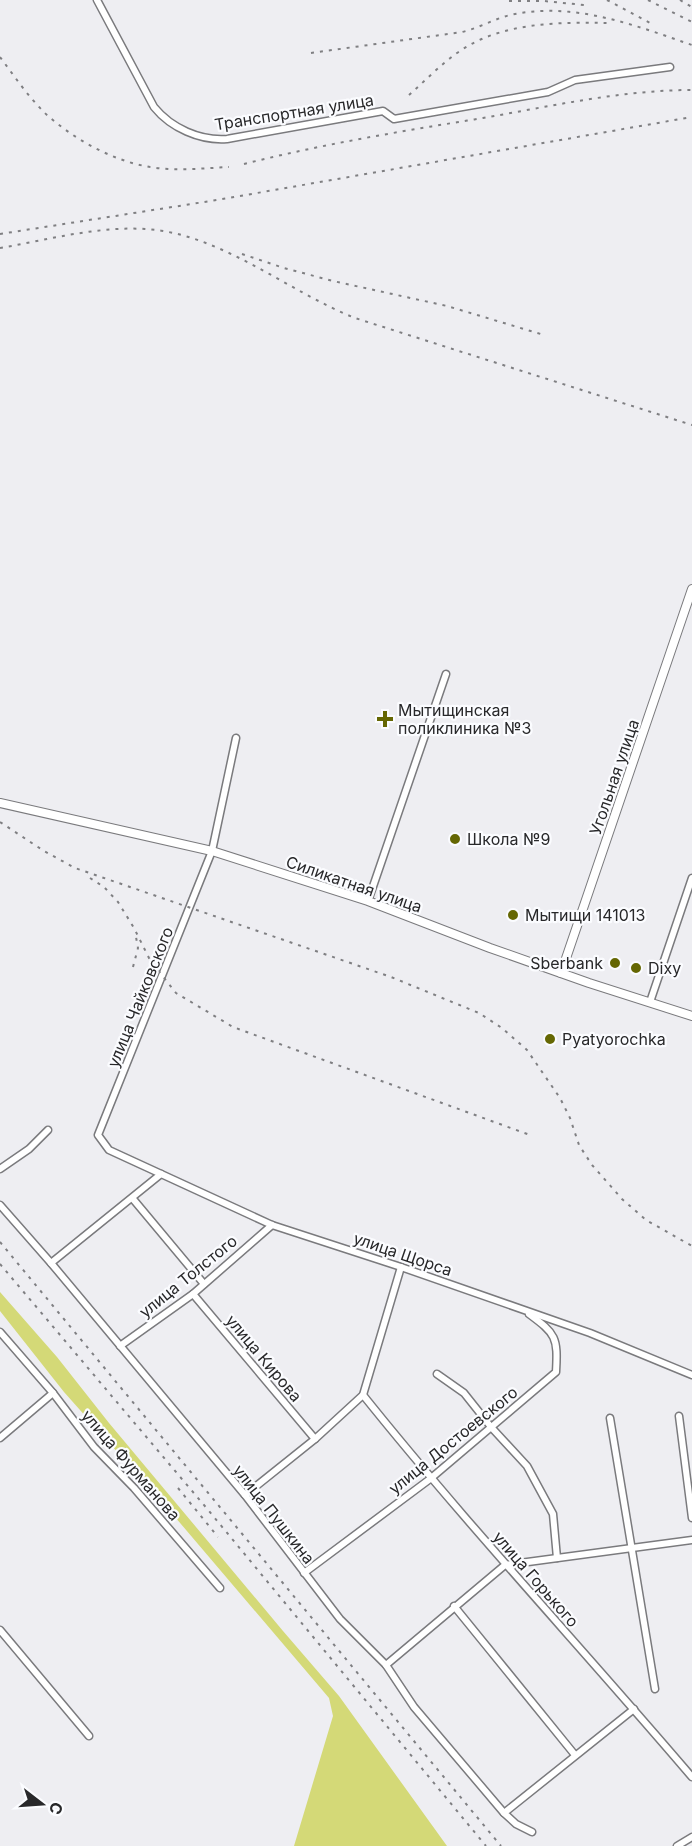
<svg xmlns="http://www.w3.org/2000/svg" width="692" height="1846" font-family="Inter,sans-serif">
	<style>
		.green { fill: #d4d977 }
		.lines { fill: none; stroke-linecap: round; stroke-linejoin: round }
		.minor-casing { stroke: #7a7a7d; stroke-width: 9 }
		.tertiary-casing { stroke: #7a7a7d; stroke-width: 10 }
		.minor { stroke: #fff; stroke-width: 6 }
		.tertiary { stroke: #fff; stroke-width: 8 }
		.rail { stroke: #7f7f82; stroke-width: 2; stroke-dasharray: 3 6; stroke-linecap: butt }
		.poi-dot { fill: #656703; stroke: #fbfcff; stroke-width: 2 }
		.labels { text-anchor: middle; stroke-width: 4.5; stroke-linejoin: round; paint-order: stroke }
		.street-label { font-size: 16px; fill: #28282a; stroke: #fbfcff }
		.poi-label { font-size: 16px; fill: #28282a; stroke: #fbfcff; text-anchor: start }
	</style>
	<rect width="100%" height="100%" fill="#eeeef2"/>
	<!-- green -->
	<path class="green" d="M0,1292L57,1357L109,1423L283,1631L339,1696L447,1846H294L333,1716L329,1698L175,1517L64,1392L0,1311Z"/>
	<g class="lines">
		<defs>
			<g id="minor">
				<path d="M97,0L154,107C171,128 200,141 227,139L383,111L394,119L548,92L575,80L670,67"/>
				<path d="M236,738L212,851L98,1135L109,1150L272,1225L401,1267L590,1333L692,1375"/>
				<path d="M368,901L446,674"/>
				<path d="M650,1002L692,878"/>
				<path d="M0,1169L29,1149L48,1130"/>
				<path d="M133,1199L204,1284"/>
				<path d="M0,1205L51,1263L245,1495L340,1619L386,1665L414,1707L504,1813L516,1824L532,1832"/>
				<path d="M51,1263L161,1174"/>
				<path d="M193,1294L315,1439"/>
				<path d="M0,1332L53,1393L94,1447L134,1488L220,1588"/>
				<path d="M120,1346L193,1294L272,1225"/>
				<path d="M437,1374L464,1393L491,1427L527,1466L553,1514L557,1558"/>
				<path d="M363,1395C468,1526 583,1649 692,1777"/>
				<path d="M679,1416L692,1518"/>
				<path d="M610,1418L655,1689"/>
				<path d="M0,1438L53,1393"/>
				<path d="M245,1495L315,1439L363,1395L401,1267"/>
				<path d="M304,1573L430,1479L556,1372C558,1337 556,1334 529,1314"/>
				<path d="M454,1606L575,1755"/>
				<path d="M0,1630L89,1736"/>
				<path d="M386,1665L505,1565L692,1540"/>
				<path d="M504,1813L634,1709"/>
				<path d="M677,1846L692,1837"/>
			</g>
			<g id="tertiary">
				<path d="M0,803L212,851L368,901L490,948L589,983L692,1016"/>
				<path d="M561,973L692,589"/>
			</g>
		</defs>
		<!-- minor casing -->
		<use href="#minor" class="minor-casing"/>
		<!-- tertiary casing -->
		<use href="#tertiary" class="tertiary-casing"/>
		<!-- minor -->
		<use href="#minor" class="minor"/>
		<!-- tertiary -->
		<use href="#tertiary" class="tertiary"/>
		<!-- rail -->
		<g class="rail">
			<path d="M607,0L654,25"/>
			<path d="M648,0L692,22"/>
			<path d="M680,0L692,7"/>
			<path d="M509,1H544L584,5"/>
			<path d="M311,53L462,32C479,28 494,19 510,15C573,1 634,25 692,45"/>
			<path d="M0,57C15,77 29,98 47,115C80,144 124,167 168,169C188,170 209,168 229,167"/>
			<path d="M409,95C425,81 440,65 457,53C500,22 558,22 608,23"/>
			<path d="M244,164C323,144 403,131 483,118C552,106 622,90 692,90"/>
			<path d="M0,234L217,200L692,117"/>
			<path d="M0,248C47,240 97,226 145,229C220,233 287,291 355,318L692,425"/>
			<path d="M242,254L284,268L333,281L447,306L544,335"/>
			<path d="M0,822L44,851L75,868L391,977L479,1013L502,1028L527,1050L560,1098L570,1118L579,1145L592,1165L622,1199L646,1220L692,1246"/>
			<path d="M90,878L104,887L118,902L134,928L150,960L176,993L233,1027L530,1135"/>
			<path d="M133,967L138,948L136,937"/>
			<path d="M0,1242L501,1846"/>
			<path d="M0,1264L209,1511L486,1846"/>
			<path d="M178,1488L218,1537"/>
		</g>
	</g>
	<!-- markers -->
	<g class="poi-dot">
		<path d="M382 710h6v6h6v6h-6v6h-6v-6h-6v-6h6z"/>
		<circle cx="455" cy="839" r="6"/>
		<circle cx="513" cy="915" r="6"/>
		<circle cx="615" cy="963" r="6"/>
		<circle cx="636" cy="968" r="6"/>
		<circle cx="550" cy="1039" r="6"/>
	</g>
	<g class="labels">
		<!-- street labels -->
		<g class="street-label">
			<text transform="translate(294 112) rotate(-9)" y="6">Транспортная улица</text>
			<text transform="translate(614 777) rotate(-71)" y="6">Угольная улица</text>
			<text transform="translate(354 884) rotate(19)" y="6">Силикатная улица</text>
			<text transform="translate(140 997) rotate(-68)" y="6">улица Чайковского</text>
			<text transform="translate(403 1254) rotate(19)" y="6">улица Щорса</text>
			<text transform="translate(188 1276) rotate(-39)" y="6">улица Толстого</text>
			<text transform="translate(264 1358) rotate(50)" y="6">улица Кирова</text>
			<text transform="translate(453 1440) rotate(-39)" y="6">улица Достоевского</text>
			<text transform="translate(131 1465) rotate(49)" y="6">улица Фурманова</text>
			<text transform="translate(274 1514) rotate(52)" y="6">улица Пушкина</text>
			<text transform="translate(536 1579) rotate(49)" y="6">улица Горького</text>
		</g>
		<!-- poi labels -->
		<g class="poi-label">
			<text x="398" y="716">Мытищинская<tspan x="398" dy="18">поликлиника №3</tspan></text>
			<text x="467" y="845">Школа №9</text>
			<text x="525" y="921">Мытищи 141013</text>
			<text x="603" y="969" text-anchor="end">Sberbank</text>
			<text x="648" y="974">Dixy</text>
			<text x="562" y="1045">Pyatyorochka</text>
		</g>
	</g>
	<!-- north arrow -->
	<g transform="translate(42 1804) rotate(107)" stroke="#fbfcff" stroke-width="4.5" paint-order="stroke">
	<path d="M0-4.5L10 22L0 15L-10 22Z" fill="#28282a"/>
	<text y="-9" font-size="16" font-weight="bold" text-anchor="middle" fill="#28282a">С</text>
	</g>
</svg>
